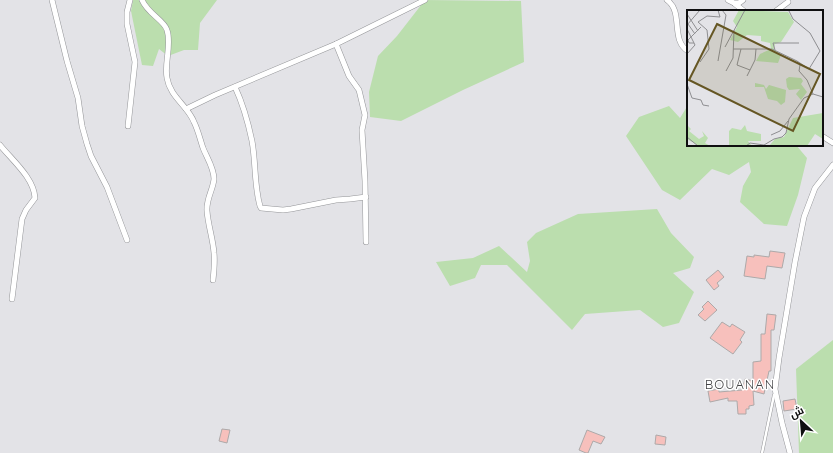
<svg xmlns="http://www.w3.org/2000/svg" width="833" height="453" font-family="Quicksand,Cairo,sans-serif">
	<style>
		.green { fill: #bbdeae }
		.building { fill: #f7c0bc; stroke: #ada9a9 }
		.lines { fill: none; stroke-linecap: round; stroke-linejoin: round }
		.lane-casing { stroke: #949598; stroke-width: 3.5 }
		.street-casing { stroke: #949598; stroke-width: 6 }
		.lane { stroke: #fff; stroke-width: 2.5 }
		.street { stroke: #fff; stroke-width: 5 }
		.labels { text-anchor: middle; stroke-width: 3; stroke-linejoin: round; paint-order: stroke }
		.neighbourhood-label { font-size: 13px; letter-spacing: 1px; fill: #444447; stroke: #fff }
		.inset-road { fill: none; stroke: #8e8e91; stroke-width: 1 }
		.view { fill: #655623; fill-opacity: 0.15; stroke: #655623; stroke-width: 2 }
		.inset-edge { fill: none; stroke: #0f0f10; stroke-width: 2 }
	</style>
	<rect width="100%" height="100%" fill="#e3e3e7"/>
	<!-- green -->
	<g class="green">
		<path d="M133,0H217L200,23L198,50H184L168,56L159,49L153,66L142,65L131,11Z"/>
		<path d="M425,0L521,1L524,62L463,90L401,121L370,117L369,92L378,56L397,36Z"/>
		<path d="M688,105V145H796L807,158L798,195L787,226L764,224L740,202L743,186L751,172L749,162L729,175L712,169L680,200L662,190L626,136L639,117L669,106L680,118Z"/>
		<path d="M657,209L671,233L694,257L690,268L673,273L694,292L679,323L663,327L640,310L585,314L572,330L507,265H481L475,278L450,286L436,262L473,258L499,246L527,272L530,261L527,242L536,233L578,214Z"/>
		<path d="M833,340V453H799L796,369Z"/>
	</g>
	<!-- building -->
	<g class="building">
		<path d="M770,251L785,253L782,268L767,266L765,279L744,276L747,256L754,257V255L769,257Z"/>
		<path d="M718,270L724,277L717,283L719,286L714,290L706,280Z"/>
		<path d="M708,301L717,310L705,321L698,315L704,309L702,307Z"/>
		<path d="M767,314L776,315L774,330H771V371H769L764,394L753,391L754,405L749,406V409H746V414H738L737,401H728V398L710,402L708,391L719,389V392L742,390L745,379L753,381V362L761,361V334H765Z"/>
		<path d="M722,322L730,327L732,324L745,332L740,340L742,342L733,354L710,338Z"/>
		<path d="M795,399L797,409L784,411L783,401Z"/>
		<path d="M222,429L230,430L227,443L219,441Z"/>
		<path d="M587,430L605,437L601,444L593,441L588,453H586L579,450Z"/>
		<path d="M656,435L666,437L665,445L655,444Z"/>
	</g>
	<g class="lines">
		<defs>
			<path id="lane" d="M762,453L774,395"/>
			<g id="street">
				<path d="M52,0L67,61L78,98L82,126L87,144L91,156L107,187L127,240"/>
				<path d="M142,0C148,14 164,20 167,30C172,45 164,63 167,78C170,97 188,106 194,122C198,130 200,139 203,148C207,158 214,168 214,179C213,190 206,199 207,211C208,225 213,239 214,253C215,262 214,271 213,280"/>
				<path d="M667,0C684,12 670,40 688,51"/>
				<path d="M728,0L734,3H739L743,0"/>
				<path d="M735,4L744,11"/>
				<path d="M776,11L788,2"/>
				<path d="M336,44L349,76L359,90L365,115L362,130L365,181L366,242"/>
				<path d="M235,87C243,104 248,122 252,141C256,163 254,185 260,206L261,208L283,210L291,209L336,200L350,199L366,197"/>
				<path d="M186,109L215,95L336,44L425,0"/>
				<path d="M128,126L135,62L127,24V12L130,0"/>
				<path d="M822,136L833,143"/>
				<path d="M0,145C12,160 34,178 35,198L26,210L22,219L12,299"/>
				<path d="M790,453L782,423L775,389L779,358L795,262L804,217L815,188L833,165"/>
			</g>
		</defs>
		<!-- lane casing -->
		<use href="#lane" class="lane-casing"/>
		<!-- street casing -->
		<use href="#street" class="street-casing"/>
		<!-- lane -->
		<use href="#lane" class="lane"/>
		<!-- street -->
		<use href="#street" class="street"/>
	</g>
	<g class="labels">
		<!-- neighbourhood labels -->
		<g class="neighbourhood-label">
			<text x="740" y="389">BOUANAN</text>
		</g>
	</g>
	<!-- overview -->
	<g transform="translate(687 10)">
		<rect width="136" height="136" fill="#e3e3e7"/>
		<path d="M52,0L101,2L107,12L94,32L88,34L87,39L94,45L91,53L69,51L73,44L84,39L83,33L74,31V26L60,25L51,32L43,30L50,17L46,11ZM102,67L114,68L116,71L114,74L120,82L114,90L109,84L113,79L102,80L100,77L99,69ZM68,73L77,75L79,79L82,75L99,80L98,92L94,95L90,91L81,89L77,77H68ZM136,103V129L128,124L120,136H82L88,129L97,127L106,108ZM0,115L4,119L2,121L12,129L17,126L15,121L21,128L18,133L23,136H12L0,129ZM58,115L60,121L74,124V131H61L64,135L70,136H42V121L45,118L54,120Z" fill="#bbdeae"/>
		<path class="inset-road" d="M85,0H103M102,1L106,9L123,23L133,41L122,59L110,51L113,55L112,61L120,70L126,84M0,4L11,21M1,14L8,24M0,15L13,0M0,19L8,35L0,44M7,33H2L1,30L14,17M38,37L58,0M46,39H85L110,51M54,39L50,55L63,60M88,40L86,33H112M31,51L39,5L35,0M13,52L22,39L20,20L11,12L20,6L33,7L31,0M39,61L46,48L47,20M60,66L68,50L69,39M0,74L5,88L14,90L16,95L22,96M84,125L93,121L101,111M0,127L11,136M59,136L63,133L77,135L87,129L95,127L99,123L102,109L117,88L126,84L136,87"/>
		<path class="view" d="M30,14L133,64L106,121L2,70Z"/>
		<rect width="136" height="136" class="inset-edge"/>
	</g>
	<!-- north arrow -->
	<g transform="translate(801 421) rotate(334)" stroke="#ffffff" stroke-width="3" paint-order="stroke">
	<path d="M0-3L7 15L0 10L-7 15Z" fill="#0f0f10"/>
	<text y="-6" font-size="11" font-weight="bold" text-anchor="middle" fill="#0f0f10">ش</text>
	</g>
</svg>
